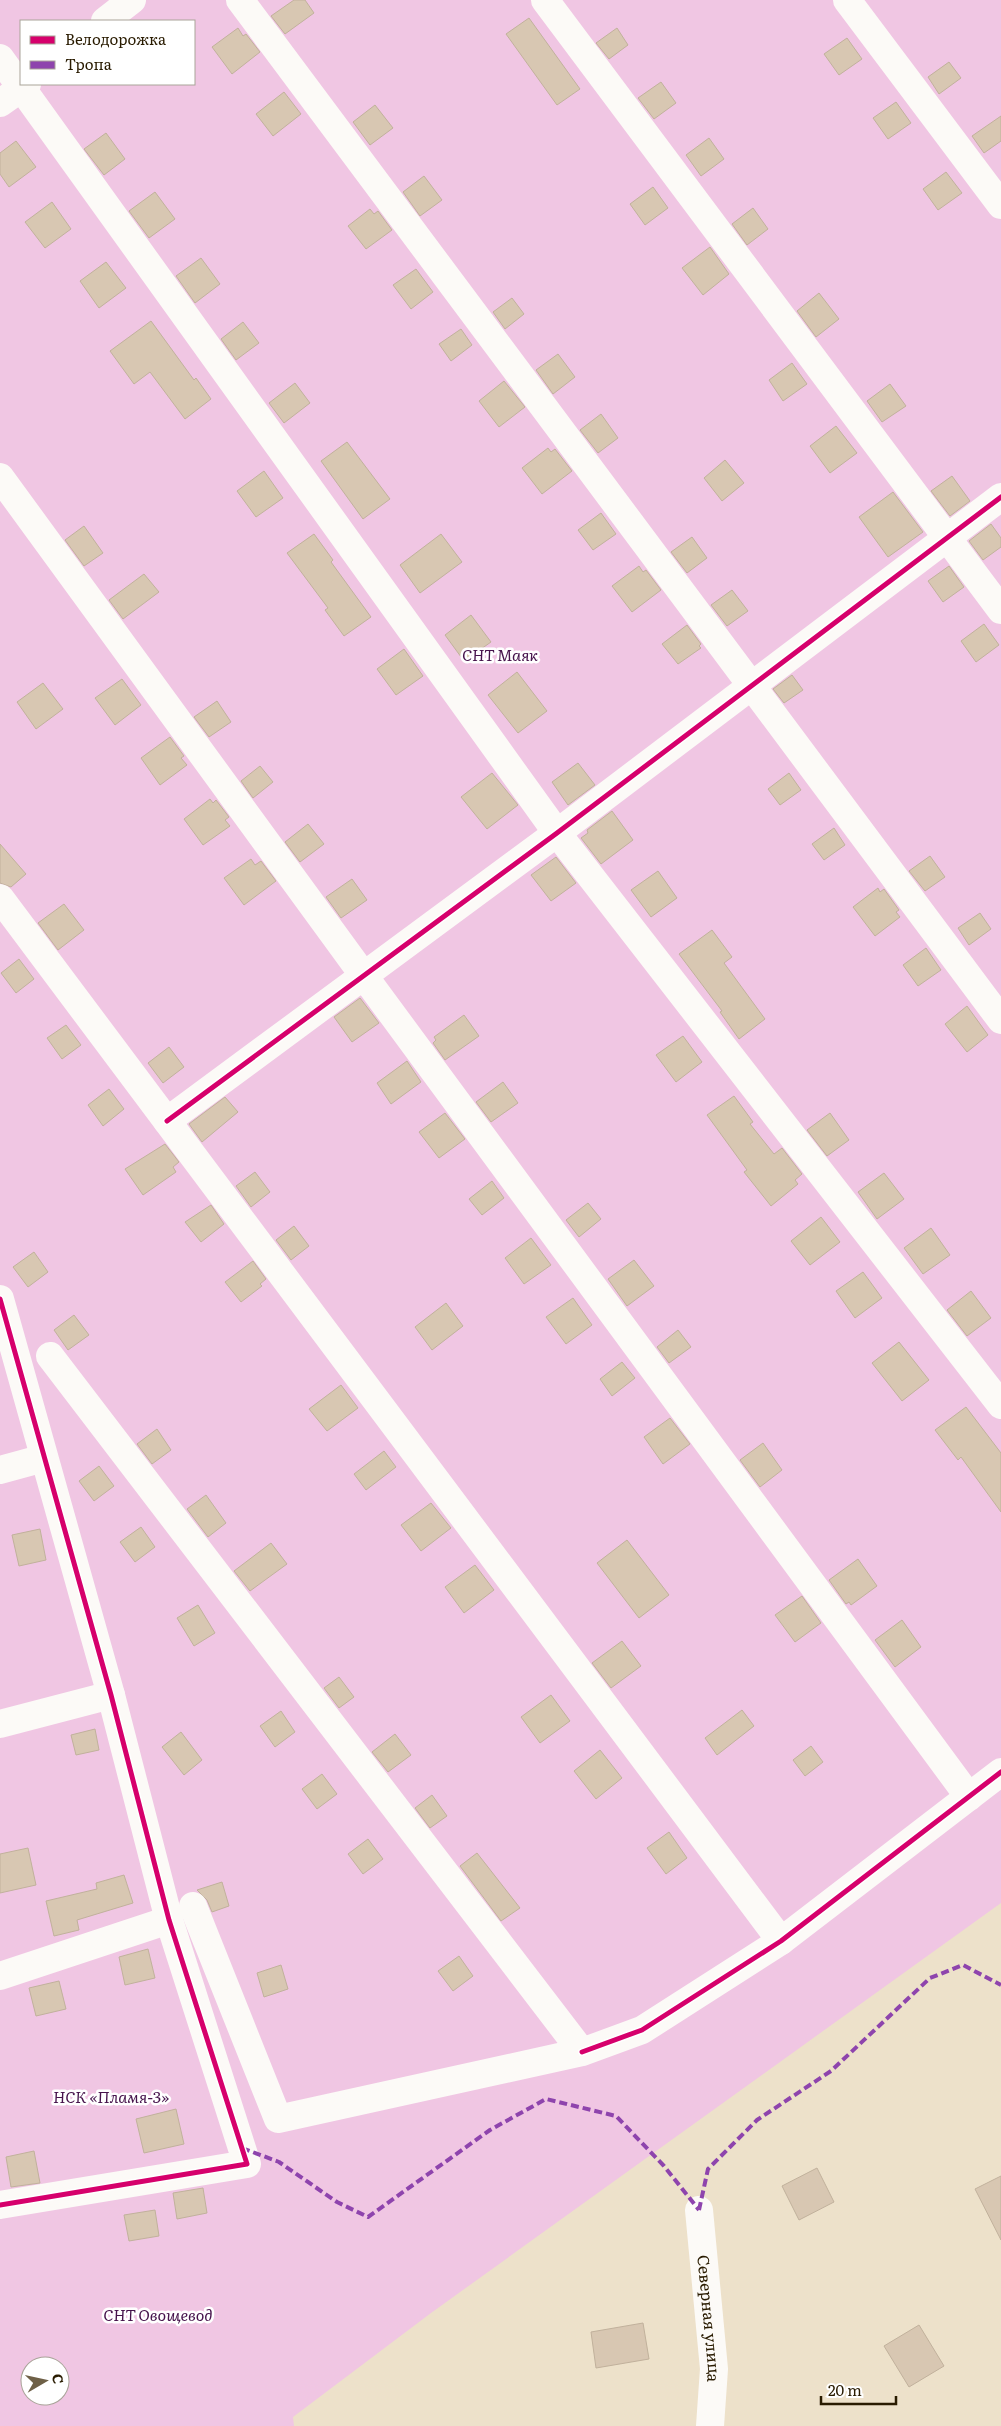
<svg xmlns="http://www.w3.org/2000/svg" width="1001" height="2426" font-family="Literata,serif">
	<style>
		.green { fill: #f0c6e3; fill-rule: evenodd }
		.building { fill: #d8c7b2; stroke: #c1b19c }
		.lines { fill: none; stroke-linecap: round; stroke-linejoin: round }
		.minor { stroke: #fcfaf7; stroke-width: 28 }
		.quiet { stroke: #8e44ad; stroke-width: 4; stroke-dasharray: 8 4; stroke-linecap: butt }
		.cycleway-casing { stroke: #fff; stroke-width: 8 }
		.cycleway { stroke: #d6006c; stroke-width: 5 }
		.labels { text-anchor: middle; stroke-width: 5; stroke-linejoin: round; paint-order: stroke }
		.park-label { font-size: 16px; font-style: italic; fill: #46134c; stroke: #fff }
		.street-label { font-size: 16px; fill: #291b00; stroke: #fff }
	</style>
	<rect width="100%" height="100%" fill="#ede1ca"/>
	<!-- green -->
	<path class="green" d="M0,0H1001V1903L431,2313L293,2417L294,2426H0ZM21,21H194V84H21ZM30,2366H60V2396H30Z"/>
	<!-- building -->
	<g class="building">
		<path d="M294,0H305L314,13L285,34L271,16Z"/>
		<path d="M529,18L580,89L557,105L506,34Z"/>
		<path d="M238,28L243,36L246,34L260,52L232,74L212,47Z"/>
		<path d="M617,28L628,45L609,59L596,43Z"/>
		<path d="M847,38L862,59L839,75L824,54Z"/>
		<path d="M949,62L961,78L939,94L928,77Z"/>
		<path d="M661,82L676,103L654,119L638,98Z"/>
		<path d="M284,92L301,114L273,136L256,114Z"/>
		<path d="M896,102L911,123L888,139L873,118Z"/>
		<path d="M375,105L393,128L370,145L353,122Z"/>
		<path d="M1001,116V141L984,153L972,136Z"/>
		<path d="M106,133L125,159L104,175L84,149Z"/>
		<path d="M709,138L724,159L701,176L686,155Z"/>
		<path d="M16,141L36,167L9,187L0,174V153Z"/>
		<path d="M946,172L962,193L938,210L923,189Z"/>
		<path d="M424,176L442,200L420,216L403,192Z"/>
		<path d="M653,187L668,208L645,225L630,204Z"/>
		<path d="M155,192L175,219L149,238L129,211Z"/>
		<path d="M52,202L71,229L45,248L25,222Z"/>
		<path d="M753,208L768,229L747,245L732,224Z"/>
		<path d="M370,209L374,214L378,211L392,230L366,249L348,226Z"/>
		<path d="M710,247L729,274L703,295L682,268Z"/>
		<path d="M201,258L220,284L195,303L176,276Z"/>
		<path d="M106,262L126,288L99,308L80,281Z"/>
		<path d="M416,269L433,292L411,309L393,285Z"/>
		<path d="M819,293L839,319L816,337L797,311Z"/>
		<path d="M512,298L524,314L505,329L493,312Z"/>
		<path d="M151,321L194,380L196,378L211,399L185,419L150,372L134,384L110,351Z"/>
		<path d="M243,322L259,343L236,360L221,339Z"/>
		<path d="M461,329L472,345L451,361L439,344Z"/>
		<path d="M558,354L575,377L553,394L536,370Z"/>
		<path d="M792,363L807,384L783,401L769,380Z"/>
		<path d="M504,381L525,407L499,427L479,401Z"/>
		<path d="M295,383L310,403L284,423L269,403Z"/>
		<path d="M890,384L906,406L882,422L867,401Z"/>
		<path d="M601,414L618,438L598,453L580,430Z"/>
		<path d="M836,426L857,453L830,473L810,446Z"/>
		<path d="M347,442L390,499L363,519L321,461Z"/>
		<path d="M548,448L551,452L555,449L572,471L542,494L522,468Z"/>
		<path d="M725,460L744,483L722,501L704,478Z"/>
		<path d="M264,471L283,498L256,517L237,491Z"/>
		<path d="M952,476L970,501L950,516L931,491Z"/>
		<path d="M893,492L923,532L888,557L859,517Z"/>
		<path d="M601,513L616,534L593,550L578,530Z"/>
		<path d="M991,524L1001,538V547L983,560L969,541Z"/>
		<path d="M84,526L103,553L84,566L65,540Z"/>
		<path d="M314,534L333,560L331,562L371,617L344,636L325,610L328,608L287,553Z"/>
		<path d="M441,534L462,562L420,593L400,565Z"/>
		<path d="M692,537L707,558L687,573L671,552Z"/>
		<path d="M639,566L643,572L646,570L661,590L632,612L612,586Z"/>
		<path d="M949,566L964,587L943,602L928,581Z"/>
		<path d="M144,574L159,592L123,619L109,600Z"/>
		<path d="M732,590L748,611L727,626L711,605Z"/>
		<path d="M471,615L491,642L464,661L445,635Z"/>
		<path d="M984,624L999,645L976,662L961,641Z"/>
		<path d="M687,625L701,644L699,646L701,648L678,664L662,644Z"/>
		<path d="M404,649L423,676L396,695L377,669Z"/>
		<path d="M517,672L547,711L518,733L488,695Z"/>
		<path d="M792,675L803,690L784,703L773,689Z"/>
		<path d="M122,679L141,705L115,725L95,698Z"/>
		<path d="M43,683L63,709L36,729L17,702Z"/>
		<path d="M217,701L231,722L209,737L194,717Z"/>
		<path d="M170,737L184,756L181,758L187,765L160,785L141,758Z"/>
		<path d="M578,763L595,785L568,805L552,782Z"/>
		<path d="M260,766L273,782L253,798L241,781Z"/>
		<path d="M492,773L518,805L487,829L461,797Z"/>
		<path d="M789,773L801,790L780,805L768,789Z"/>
		<path d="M210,799L213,803L216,800L229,817L225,820L230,826L203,845L184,819Z"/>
		<path d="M612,811L633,840L601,864L581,838L588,833L587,830Z"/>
		<path d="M308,824L324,844L300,862L285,842Z"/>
		<path d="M834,828L845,845L824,860L812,844Z"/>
		<path d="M0,844L26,874L11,887L0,883Z"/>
		<path d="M930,856L945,877L925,891L909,871Z"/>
		<path d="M556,857L576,883L551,901L531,875Z"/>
		<path d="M251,859L255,865L261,861L276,881L244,905L224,878Z"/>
		<path d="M658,871L677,898L651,917L631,890Z"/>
		<path d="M352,879L367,900L341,918L326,897Z"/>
		<path d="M878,888L880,892L884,889L899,910L896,912L900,917L875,936L853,907Z"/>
		<path d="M64,904L84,930L58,950L38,923Z"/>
		<path d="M980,913L991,929L969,945L958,928Z"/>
		<path d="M712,930L732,957L724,963L765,1019L739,1039L720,1012L722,1011L679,954Z"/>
		<path d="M926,948L941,970L918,986L903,965Z"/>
		<path d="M19,959L34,979L16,993L1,973Z"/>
		<path d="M360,998L379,1023L352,1042L334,1017Z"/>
		<path d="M967,1006L988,1035L967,1052L945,1024Z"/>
		<path d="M464,1015L479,1036L445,1060L433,1043L436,1040L434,1037Z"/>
		<path d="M66,1025L81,1045L62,1059L47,1038Z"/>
		<path d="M683,1036L702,1062L676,1082L656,1055Z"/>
		<path d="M169,1047L184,1067L163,1083L148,1063Z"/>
		<path d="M407,1061L421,1082L391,1104L377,1083Z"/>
		<path d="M503,1082L518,1103L491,1122L476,1102Z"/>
		<path d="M109,1089L124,1109L103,1126L88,1105Z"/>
		<path d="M734,1096L753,1122L750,1124L774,1154L782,1148L802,1174L795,1180L798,1184L771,1206L744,1172L747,1170L707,1115Z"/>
		<path d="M225,1097L238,1112L202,1142L189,1124Z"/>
		<path d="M445,1113L465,1139L439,1158L419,1132Z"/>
		<path d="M830,1113L849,1140L827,1156L807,1130Z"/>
		<path d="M165,1144L179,1162L173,1167L176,1172L143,1195L125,1169Z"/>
		<path d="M255,1172L270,1192L251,1207L236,1186Z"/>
		<path d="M884,1173L904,1199L877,1219L858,1192Z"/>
		<path d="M492,1181L504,1198L482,1215L469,1199Z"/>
		<path d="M588,1203L601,1219L579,1237L566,1220Z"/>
		<path d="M211,1205L224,1224L201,1242L185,1222Z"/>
		<path d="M821,1217L840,1242L810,1265L791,1241Z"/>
		<path d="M294,1226L309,1246L291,1260L276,1240Z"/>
		<path d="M931,1228L950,1255L923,1274L904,1248Z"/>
		<path d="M531,1238L551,1265L524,1284L505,1258Z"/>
		<path d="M34,1252L48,1272L28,1287L13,1267Z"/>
		<path d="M634,1260L654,1286L627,1306L608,1279Z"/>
		<path d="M253,1261L266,1279L260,1284L262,1286L241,1302L225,1282Z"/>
		<path d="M863,1272L882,1298L855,1318L836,1291Z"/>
		<path d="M971,1291L991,1318L967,1336L947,1310Z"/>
		<path d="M573,1298L592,1325L566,1344L546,1317Z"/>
		<path d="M446,1303L463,1326L432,1350L415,1327Z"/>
		<path d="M74,1315L89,1335L68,1350L54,1330Z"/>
		<path d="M678,1330L691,1347L669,1363L657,1347Z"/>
		<path d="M899,1342L929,1380L902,1401L872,1363Z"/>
		<path d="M622,1362L635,1378L612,1396L600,1379Z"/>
		<path d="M341,1385L358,1408L327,1431L309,1409Z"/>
		<path d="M966,1407L1001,1453V1512L961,1457L958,1460L935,1430Z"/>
		<path d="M670,1418L690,1444L663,1464L644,1437Z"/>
		<path d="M157,1429L171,1450L152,1464L137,1444Z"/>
		<path d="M763,1443L782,1470L760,1487L740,1460Z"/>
		<path d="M384,1451L396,1467L366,1490L354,1474Z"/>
		<path d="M99,1466L114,1486L94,1501L79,1481Z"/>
		<path d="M206,1495L226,1523L208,1537L187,1509Z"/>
		<path d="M431,1503L451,1528L421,1551L401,1525Z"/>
		<path d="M141,1527L155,1547L135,1562L120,1542Z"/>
		<path d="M40,1529L46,1560L19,1566L12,1535Z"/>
		<path d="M627,1540L669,1595L639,1618L597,1563Z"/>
		<path d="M271,1543L287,1564L250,1591L234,1571Z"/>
		<path d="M858,1559L877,1586L851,1605L849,1602L846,1604L829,1580Z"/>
		<path d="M475,1565L494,1590L464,1613L445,1587Z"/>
		<path d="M802,1596L821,1623L795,1642L775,1615Z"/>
		<path d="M198,1605L215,1633L194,1646L177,1618Z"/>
		<path d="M902,1620L921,1647L895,1667L875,1640Z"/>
		<path d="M622,1641L641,1666L611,1688L592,1663Z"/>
		<path d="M339,1677L354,1697L339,1708L324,1688Z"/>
		<path d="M551,1695L570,1721L540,1743L521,1717Z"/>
		<path d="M742,1710L754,1726L717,1755L705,1738Z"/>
		<path d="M281,1711L295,1732L275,1747L260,1726Z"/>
		<path d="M95,1729L99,1750L76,1755L71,1735Z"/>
		<path d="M181,1732L202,1760L184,1775L162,1747Z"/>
		<path d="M395,1734L411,1755L388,1772L372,1752Z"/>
		<path d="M811,1746L823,1762L805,1776L793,1760Z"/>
		<path d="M600,1750L622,1778L596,1799L574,1771Z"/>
		<path d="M322,1774L337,1794L317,1809L302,1789Z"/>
		<path d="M432,1795L447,1816L430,1828L415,1808Z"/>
		<path d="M669,1832L687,1858L666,1874L647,1848Z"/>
		<path d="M368,1839L383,1859L363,1874L348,1854Z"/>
		<path d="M28,1848L36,1885L0,1893V1854Z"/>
		<path d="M477,1853L520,1908L501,1921L460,1866Z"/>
		<path d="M124,1875L133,1903L77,1920L79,1930L54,1936L46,1901L97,1889L96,1883Z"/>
		<path d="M222,1882L229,1906L212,1912L207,1900L197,1890Z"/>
		<path d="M148,1949L155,1978L125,1985L119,1957Z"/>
		<path d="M459,1956L473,1976L453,1991L438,1971Z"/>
		<path d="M281,1965L288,1989L264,1997L257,1973Z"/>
		<path d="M59,1981L66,2009L36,2016L29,1988Z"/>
		<path d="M176,2109L184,2144L144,2153L136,2119Z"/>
		<path d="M34,2151L40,2183L11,2187L6,2157Z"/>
		<path d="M817,2168L834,2202L799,2220L782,2186Z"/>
		<path d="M1001,2176V2240L975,2189Z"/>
		<path d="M203,2188L207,2213L177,2219L173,2193Z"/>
		<path d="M155,2210L159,2236L129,2241L124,2215Z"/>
		<path d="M643,2323L649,2359L596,2368L591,2332Z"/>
		<path d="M919,2325L944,2366L909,2387L884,2346Z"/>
	</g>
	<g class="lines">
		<!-- minor -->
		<g class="minor">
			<path d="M240,0L1001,1020"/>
			<path d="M545,0L1001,610"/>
			<path d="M847,0L1001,205"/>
			<path d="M105,21L132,0"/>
			<path d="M0,58L557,833L1001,1405"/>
			<path d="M0,103L27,84"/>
			<path d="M0,477L364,976L969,1797"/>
			<path d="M0,898L781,1941"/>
			<path d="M167,1121L557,833L1001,497"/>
			<path d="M0,1299L111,1695L169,1920L247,2164L0,2205"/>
			<path d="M50,1356L582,2052"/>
			<path d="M0,1470L44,1458"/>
			<path d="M0,1724L111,1695"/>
			<path d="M193,1906L278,2119L582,2052L642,2030L781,1941L1001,1772"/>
			<path d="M0,1976L169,1920"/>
			<path id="s1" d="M699,2210L714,2369L710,2426"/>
		</g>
		<!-- quiet -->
		<g class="quiet">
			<path d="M242,2148L279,2162L337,2202L368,2217L490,2130L546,2099L616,2116L664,2166L699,2210"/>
			<path d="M699,2210L708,2169L757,2120L831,2071L930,1978L963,1965L1001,1985"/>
		</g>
		<defs>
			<g id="cycleway">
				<path d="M167,1121L557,833L1001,497"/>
				<path d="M0,1299L111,1695L169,1920L247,2164L0,2205"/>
				<path d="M582,2052L642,2030L781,1941L1001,1772"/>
			</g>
		</defs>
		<!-- cycleway casing -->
		<use href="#cycleway" class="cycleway-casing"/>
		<!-- cycleway -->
		<use href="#cycleway" class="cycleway"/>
	</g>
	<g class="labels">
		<!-- park labels -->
		<g class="park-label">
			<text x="500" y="661">СНТ Маяк</text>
			<text x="111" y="2103">НСК «Пламя-3»</text>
			<text x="158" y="2321">СНТ Овощевод</text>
		</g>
		<!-- street labels -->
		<g class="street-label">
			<text dy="6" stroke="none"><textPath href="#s1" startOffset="109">Северная улица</textPath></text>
		</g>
	</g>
	<!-- legend -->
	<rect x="20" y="20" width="175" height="65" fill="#ffffff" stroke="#a9a499"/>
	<rect x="30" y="36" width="25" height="8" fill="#d6006c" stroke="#a9a499"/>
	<text x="65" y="45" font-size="15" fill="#291b00">Велодорожка</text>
	<rect x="30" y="61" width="25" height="8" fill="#8e44ad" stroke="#a9a499"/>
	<text x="65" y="70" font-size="15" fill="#291b00">Тропа</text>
	<!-- north arrow -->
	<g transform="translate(45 2381) rotate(81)"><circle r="24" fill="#ffffff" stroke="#a9a499"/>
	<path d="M0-4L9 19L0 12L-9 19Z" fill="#6e6047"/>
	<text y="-8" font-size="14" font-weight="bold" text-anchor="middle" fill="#291b00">С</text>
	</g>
	<!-- scale -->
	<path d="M821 2396v8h75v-8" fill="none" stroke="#291b00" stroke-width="2.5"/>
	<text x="828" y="2396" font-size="15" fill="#291b00" stroke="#ffffff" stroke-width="4" paint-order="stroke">20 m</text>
</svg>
